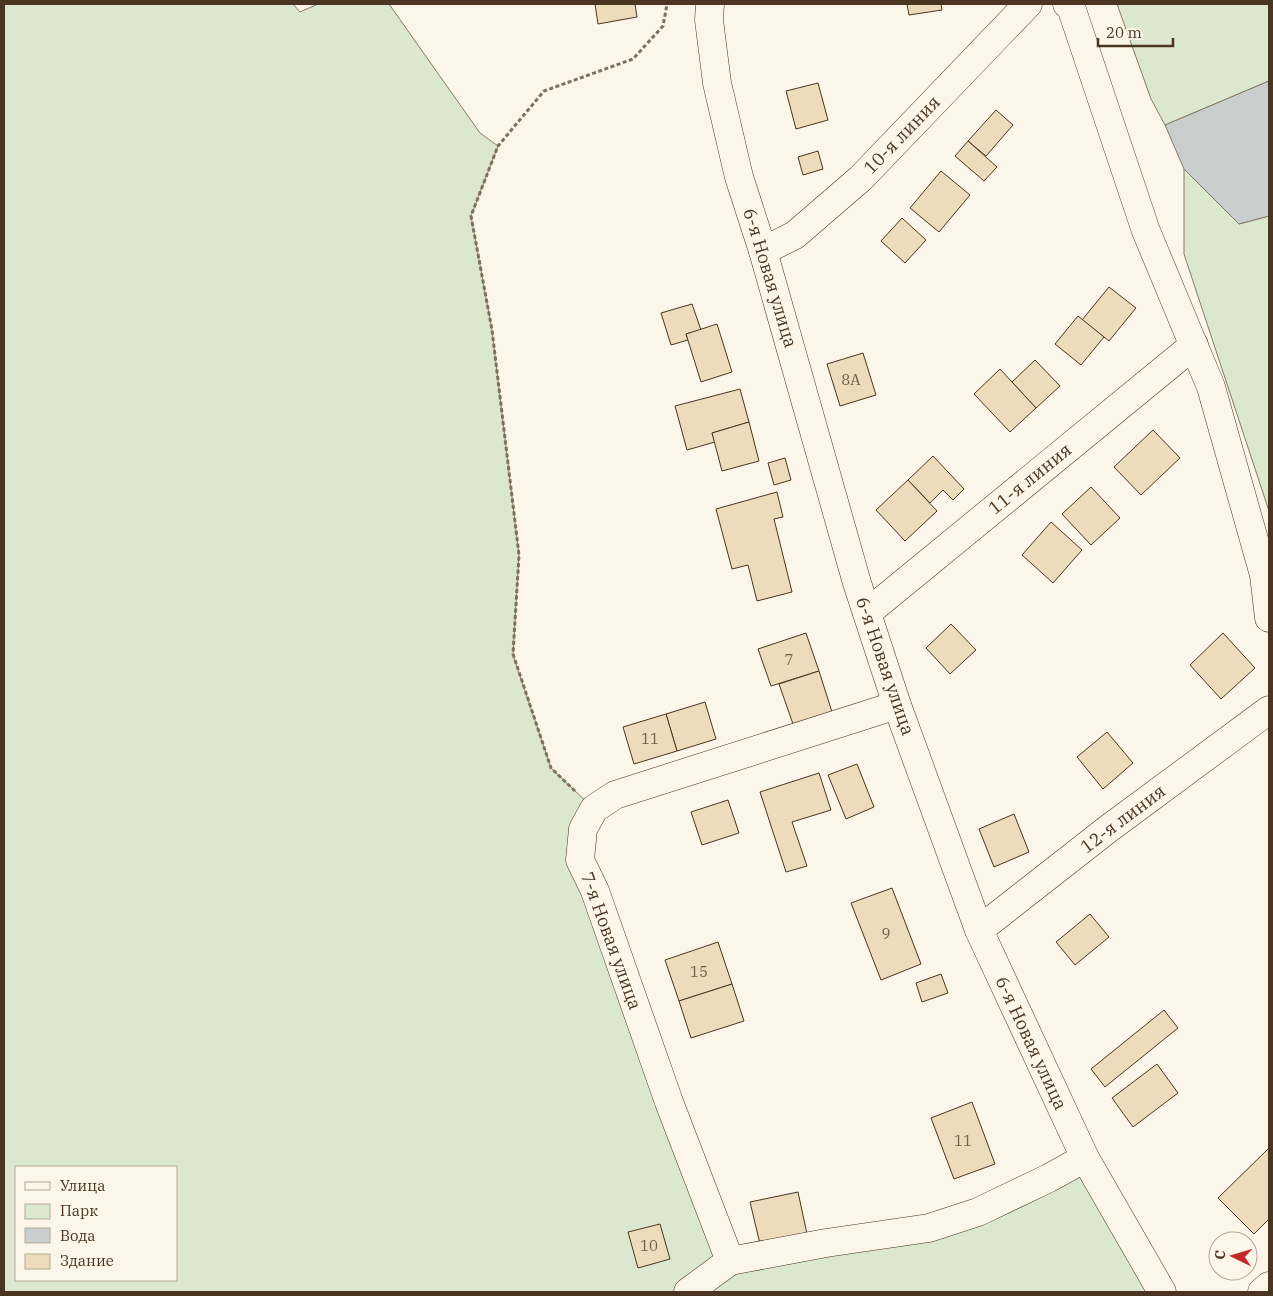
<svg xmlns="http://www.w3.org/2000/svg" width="1273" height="1296" font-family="'IBM Plex Serif',serif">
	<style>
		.green { fill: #dce7d0; stroke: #887966; fill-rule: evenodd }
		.water { fill: #c9cecd; stroke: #887966 }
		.building { fill: #ecdcbc; stroke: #4a3520 }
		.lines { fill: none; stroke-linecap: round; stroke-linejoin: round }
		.minor-casing { stroke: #4a3520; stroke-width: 29 }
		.path { stroke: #7f6f5c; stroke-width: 3; stroke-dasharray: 4 2.5; stroke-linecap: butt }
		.minor { stroke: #fbf6e9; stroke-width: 28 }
		.labels { text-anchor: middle; stroke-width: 4; stroke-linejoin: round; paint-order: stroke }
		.number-label { font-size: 15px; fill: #725f47 }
		.street-label { font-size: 18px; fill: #4a3520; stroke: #fbf6e9 }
	</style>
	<rect width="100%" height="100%" fill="#fbf6e9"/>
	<!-- green -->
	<g class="green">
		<path d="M4,4H293L300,12L318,4H389L480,133L498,146L471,216L492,330L519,555L513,655L551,768L594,809L583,829L730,1261L929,1228L1085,1158L1162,1292H4ZM16,1167H176V1280H16Z"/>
		<path d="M1117,4H1269V81L1165,125L1151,99Z"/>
		<path d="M1184,169L1239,224L1269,216V511L1184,254Z"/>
	</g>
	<!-- water -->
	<path class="water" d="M1269,81V216L1239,224L1184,169L1165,125Z"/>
	<!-- building -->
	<g class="building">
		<path d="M595,4H635L637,17L598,24Z"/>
		<path d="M907,4H941L942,10L909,15Z"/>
		<path d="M818,83L828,120L796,129L786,91Z"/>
		<path d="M996,110L1013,125L986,156L968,141Z"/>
		<path d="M968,141L997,167L984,181L955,156Z"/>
		<path d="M818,151L823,169L803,175L798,157Z"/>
		<path d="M941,171L970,195L939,232L910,208Z"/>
		<path d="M902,218L926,240L905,263L881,241Z"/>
		<path d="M1109,287L1136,308L1109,341L1082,320Z"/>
		<path d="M692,304L701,330L686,334L688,340L671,345L661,313Z"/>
		<path d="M1078,316L1104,337L1081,365L1055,344Z"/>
		<path d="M717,324L732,372L701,382L686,334Z"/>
		<path d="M863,353L876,395L840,406L827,364Z"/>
		<path d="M1035,360L1060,386L1036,408L1012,382Z"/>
		<path d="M1000,369L1036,408L1010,432L974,394Z"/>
		<path d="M740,389L749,422L712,433L715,442L687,450L675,406Z"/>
		<path d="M749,422L759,461L722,471L712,433Z"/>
		<path d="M1153,430L1180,458L1141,495L1114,467Z"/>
		<path d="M933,456L964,489L953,500L943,490L930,503L908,480Z"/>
		<path d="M785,458L791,480L774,485L768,463Z"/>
		<path d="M908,480L937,511L905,541L876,510Z"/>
		<path d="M1091,487L1120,518L1091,545L1062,514Z"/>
		<path d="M777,492L783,517L774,519L792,592L757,601L748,565L732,569L716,509Z"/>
		<path d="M1051,522L1082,550L1053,583L1022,555Z"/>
		<path d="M951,624L976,650L950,674L926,648Z"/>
		<path d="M806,633L819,671L771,686L758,649Z"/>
		<path d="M1223,633L1255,668L1221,699L1190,665Z"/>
		<path d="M819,671L832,712L793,724L779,684Z"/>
		<path d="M705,702L716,739L677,751L666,714Z"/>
		<path d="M666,714L677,751L634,764L623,727Z"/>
		<path d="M1107,732L1133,763L1103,789L1077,757Z"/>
		<path d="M857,764L874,807L846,819L828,775Z"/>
		<path d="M819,773L831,810L792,822L807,866L786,872L760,792Z"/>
		<path d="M728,800L739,833L702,845L691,812Z"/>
		<path d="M1014,814L1029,852L994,867L979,829Z"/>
		<path d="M892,888L921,964L881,980L851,903Z"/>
		<path d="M1090,914L1109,937L1075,965L1056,942Z"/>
		<path d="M718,942L732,984L679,1001L665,960Z"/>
		<path d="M941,974L948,993L922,1002L916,983Z"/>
		<path d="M732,984L744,1021L691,1038L679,1001Z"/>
		<path d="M1164,1010L1178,1028L1105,1087L1091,1069Z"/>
		<path d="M1157,1064L1178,1093L1133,1127L1112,1098Z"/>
		<path d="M972,1102L995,1164L954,1179L931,1118Z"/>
		<path d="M1269,1148V1219L1254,1234L1218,1198Z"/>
		<path d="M798,1192L807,1234L760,1244L750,1202Z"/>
		<path d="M660,1224L670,1259L638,1268L628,1232Z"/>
	</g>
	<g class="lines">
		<defs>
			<g id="minor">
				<path d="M710,4L709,20L717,83L739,177L763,251L857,583L897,705L979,930L1085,1158L1162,1292"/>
				<path d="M1067,4L1071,7L1146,231L1211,387L1264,575L1269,618"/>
				<path d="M763,251L795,235L861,178L1028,4"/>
				<path d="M867,613L1194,345"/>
				<path d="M979,930L1108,829L1269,710"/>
				<path d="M730,1261L669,1102L595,891L580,860L583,829L594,809L615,795L897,705"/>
				<path d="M688,1292L730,1261L826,1243L929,1228L978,1212L1049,1178L1085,1158"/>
				<path d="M1262,1292L1269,1286"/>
			</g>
		</defs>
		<!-- minor casing -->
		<use href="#minor" class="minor-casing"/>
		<!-- path -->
		<path class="path" d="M575,791L551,768L513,654L519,555L492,330L471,216L498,146L544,91L633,59L663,26L667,4"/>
		<!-- minor -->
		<use href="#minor" class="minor"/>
	</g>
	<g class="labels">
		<!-- number labels -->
		<g class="number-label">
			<text x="851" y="385">8А</text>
			<text x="789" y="665">7</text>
			<text x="650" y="744">11</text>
			<text x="886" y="939">9</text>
			<text x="699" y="977">15</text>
			<text x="963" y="1146">11</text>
			<text x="649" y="1251">10</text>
		</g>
		<!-- street labels -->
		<g class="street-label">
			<text transform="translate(902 135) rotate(-46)" y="6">10-я линия</text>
			<text transform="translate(770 278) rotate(73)" y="6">6-я Новая улица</text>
			<text transform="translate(1030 479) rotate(-39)" y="6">11-я линия</text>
			<text transform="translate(885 666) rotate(71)" y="6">6-я Новая улица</text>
			<text transform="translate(1123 819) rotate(-37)" y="6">12-я линия</text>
			<text transform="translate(611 941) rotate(70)" y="6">7-я Новая улица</text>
			<text transform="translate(1031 1043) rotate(65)" y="6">6-я Новая улица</text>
		</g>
	</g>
	<!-- border -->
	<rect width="1273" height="1296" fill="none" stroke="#4a3520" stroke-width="10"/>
	<!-- legend -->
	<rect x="15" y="1166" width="162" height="115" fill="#fbf6e9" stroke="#b4a999"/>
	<rect x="25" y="1182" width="25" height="8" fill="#fbf6e9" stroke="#b4a999"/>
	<text x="60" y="1191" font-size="15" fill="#4a3520">Улица</text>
	<rect x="25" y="1204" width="25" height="15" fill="#dce7d0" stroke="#b4a999"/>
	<text x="60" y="1216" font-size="15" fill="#4a3520">Парк</text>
	<rect x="25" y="1228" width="25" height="15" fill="#c9cecd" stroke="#b4a999"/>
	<text x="60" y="1241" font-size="15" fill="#4a3520">Вода</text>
	<rect x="25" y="1254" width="25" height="15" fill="#ecdcbc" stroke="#b4a999"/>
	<text x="60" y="1266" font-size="15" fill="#4a3520">Здание</text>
	<!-- north arrow -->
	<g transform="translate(1233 1256) rotate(275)"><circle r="24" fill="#fbf6e9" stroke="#b4a999"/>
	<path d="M0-4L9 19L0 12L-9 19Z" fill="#c62828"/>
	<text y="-8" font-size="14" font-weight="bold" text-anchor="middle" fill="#4a3520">С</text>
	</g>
	<!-- scale -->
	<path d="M1098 38v8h75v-8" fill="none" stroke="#4a3520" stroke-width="2.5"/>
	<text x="1106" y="38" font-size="15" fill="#4a3520" stroke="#fbf6e9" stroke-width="4" paint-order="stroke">20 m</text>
</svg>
